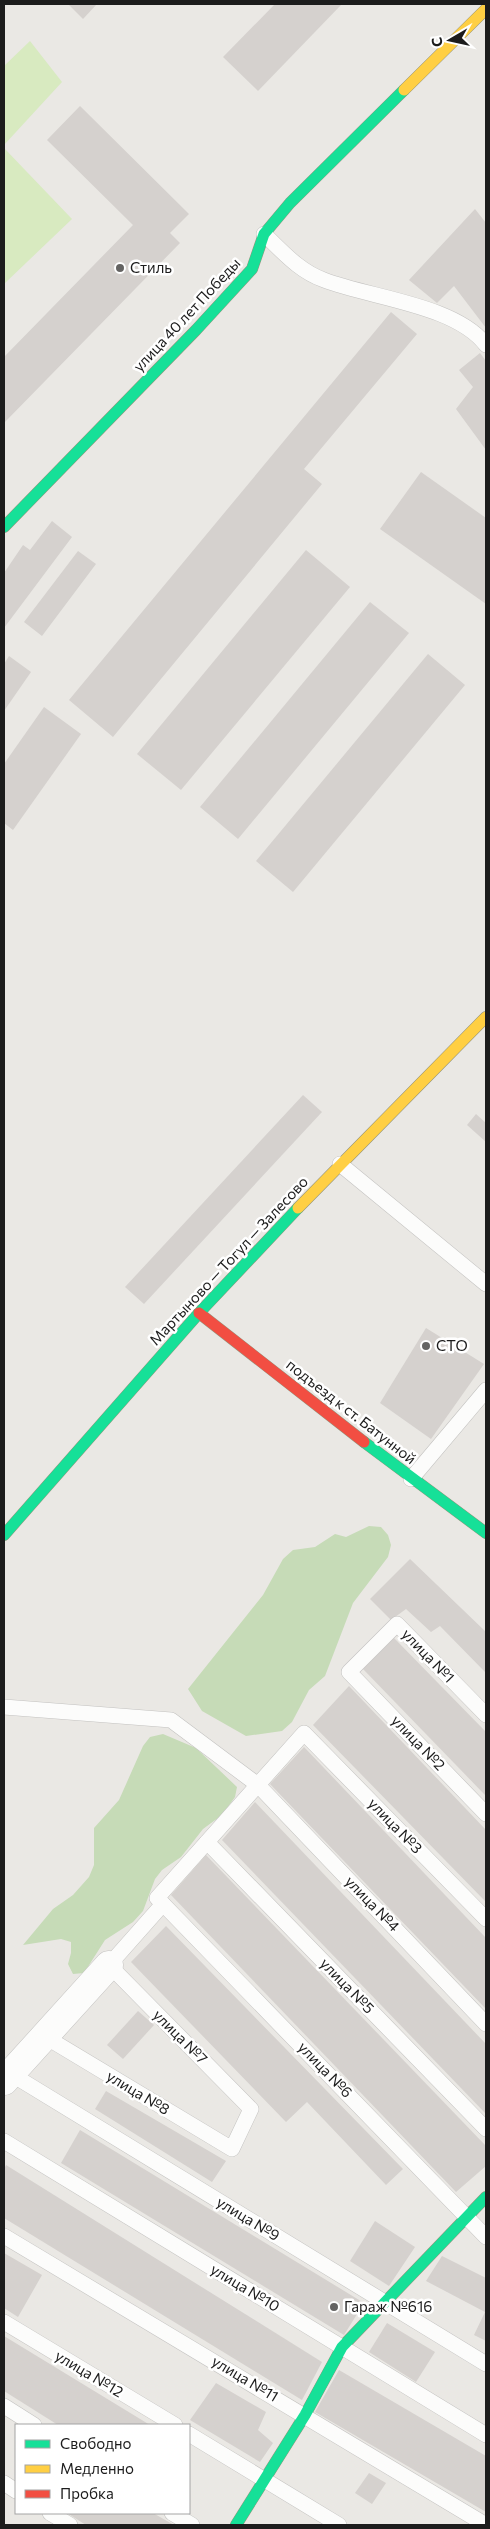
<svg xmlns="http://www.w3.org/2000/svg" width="490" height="2529" font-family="Commissioner,sans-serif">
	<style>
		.grass { fill: #d8eac0 }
		.forest { fill: #c6dbb7 }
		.building { fill: #d5d1ce }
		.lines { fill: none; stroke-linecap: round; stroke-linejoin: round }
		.lane-casing { stroke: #c3c2c0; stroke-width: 16 }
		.street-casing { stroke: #c3c2c0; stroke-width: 29 }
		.fast-casing { stroke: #94947c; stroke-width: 12 }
		.slow-casing { stroke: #94947c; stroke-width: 12 }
		.jam-casing { stroke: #94947c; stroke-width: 12 }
		.lane { stroke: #fcfcfb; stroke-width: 15 }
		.street { stroke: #fcfcfb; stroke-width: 28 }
		.fast { stroke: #16e098; stroke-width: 11 }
		.slow { stroke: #ffcf43; stroke-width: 11 }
		.jam { stroke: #f24e42; stroke-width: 11 }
		.poi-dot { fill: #646362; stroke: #fff; stroke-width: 2 }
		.labels { text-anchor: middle; stroke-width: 5; stroke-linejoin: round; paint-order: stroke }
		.poi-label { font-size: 15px; fill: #1c1c1c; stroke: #fff; text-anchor: start }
		.street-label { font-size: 15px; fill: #1c1c1c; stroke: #fff }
	</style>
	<rect width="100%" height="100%" fill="#eae8e4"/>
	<!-- grass -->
	<g class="grass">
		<path d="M30,41L62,82L4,145V66Z"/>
		<path d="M4,148L72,219L4,284Z"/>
	</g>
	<!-- forest -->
	<g class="forest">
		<path d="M369,1526L381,1527L388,1535L391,1545L388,1557L353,1603L325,1676L309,1690L292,1722L282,1731L246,1736L202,1711L188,1689L263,1595L283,1559L293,1550L315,1547L335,1534L346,1537Z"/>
		<path d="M163,1734L196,1748L237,1787L235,1797L222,1815L203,1829L181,1857L162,1870L155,1879L143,1911L133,1922L105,1940L84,1973L73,1974L68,1964L71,1953V1942L61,1939L23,1945L53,1909L73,1895L89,1877L94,1865V1828L119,1800L143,1746L150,1737Z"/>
	</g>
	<!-- building -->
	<g class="building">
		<path d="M68,4H97L83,19Z"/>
		<path d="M275,4H342L258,91L223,57Z"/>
		<path d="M80,106L189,214L170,233L180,243L4,423V357L133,225L47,140Z"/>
		<path d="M475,209L486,223V328L454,286L437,303L409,280Z"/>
		<path d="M391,312L417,334L304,469L322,484L113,737L69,700Z"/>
		<path d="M480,353L486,361V450L456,409L473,387L459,370Z"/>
		<path d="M421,472L486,518V604L380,529Z"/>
		<path d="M52,521L72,537L4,628V573L23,545L30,550Z"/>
		<path d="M306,550L350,587L181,790L137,754Z"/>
		<path d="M78,551L96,564L42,636L24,622Z"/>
		<path d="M370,602L409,633L238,839L200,807Z"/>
		<path d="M428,654L465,685L293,892L256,861Z"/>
		<path d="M9,656L31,672L4,711V664Z"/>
		<path d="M44,707L81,734L13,830L4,823V764Z"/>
		<path d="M303,1095L322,1112L144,1304L125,1287Z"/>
		<path d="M476,1114L486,1123V1142L467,1125Z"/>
		<path d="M426,1328L484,1364L431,1439L380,1403Z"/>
		<path d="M410,1559L486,1632V1673L440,1626L431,1632L406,1609L391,1620L370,1599Z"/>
		<path d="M394,1638L486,1732V1796L363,1669Z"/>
		<path d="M349,1686L486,1830V1902L313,1725Z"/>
		<path d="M304,1747L486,1938V2009L270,1784Z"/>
		<path d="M255,1802L486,2044V2114L222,1840Z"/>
		<path d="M206,1855L486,2146V2166L456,2192L171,1895Z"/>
		<path d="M166,1926L403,2169L386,2185L307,2102L286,2122L131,1962Z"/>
		<path d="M138,2011L154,2025L123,2059L107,2045Z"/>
		<path d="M106,2091L226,2161L212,2182L95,2109Z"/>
		<path d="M80,2130L364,2303L344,2335L61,2163Z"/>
		<path d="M6,2165L322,2362L302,2400L4,2218V2169Z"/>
		<path d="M375,2221L415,2247L389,2286L350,2261Z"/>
		<path d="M4,2253L42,2275L18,2317L4,2308Z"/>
		<path d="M442,2256L486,2278V2341L474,2335L485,2312L426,2281Z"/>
		<path d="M387,2323L435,2352L416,2382L369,2352Z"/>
		<path d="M4,2336L150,2425H58L4,2391Z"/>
		<path d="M339,2370L486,2456V2512L315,2412Z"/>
		<path d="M216,2383L266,2412L258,2430L273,2443L260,2462L190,2420Z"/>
		<path d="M369,2473L386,2483L372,2504L355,2493Z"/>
		<path d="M67,2513H153L174,2525H86Z"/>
	</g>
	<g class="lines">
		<defs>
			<g id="lane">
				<path d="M264,234C283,252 299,271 324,280C371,298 456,305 486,345"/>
				<path d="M340,1164L486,1284"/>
				<path d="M411,1479L486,1390"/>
				<path d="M4,1707L171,1720L258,1785L486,2024"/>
				<path d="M486,1715L397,1624L349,1672L486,1814"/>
				<path d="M207,1842L486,2129"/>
				<path d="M163,1904L486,2237"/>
				<path d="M44,2036L232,2149L251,2109L109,1965L163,1904L157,1898L304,1733L486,1919"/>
				<path d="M11,2074L486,2364"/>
				<path d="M4,2141L486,2435"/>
				<path d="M4,2236L486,2525"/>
				<path d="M4,2322L175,2425"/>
				<path d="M4,2406L34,2425"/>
				<path d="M189,2434L339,2525"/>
				<path d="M4,2483L16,2491"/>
				<path d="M50,2513L70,2525"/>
				<path d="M172,2513L192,2525"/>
			</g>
			<path id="street" d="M4,2081L109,1965"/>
			<g id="fast">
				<path d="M4,527L196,330L252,269L264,234L290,203L404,90"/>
				<path d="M364,1442L486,1533"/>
				<path d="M4,1535L199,1313L298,1208"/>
				<path d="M236,2525L305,2415L342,2347L486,2197"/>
			</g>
			<g id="slow">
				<path d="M404,90L486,9"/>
				<path d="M298,1208L486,1017"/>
			</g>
			<path id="jam" d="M199,1313L364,1442"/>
		</defs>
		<!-- lane casing -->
		<use href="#lane" class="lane-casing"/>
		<!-- street casing -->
		<use href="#street" class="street-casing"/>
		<!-- fast casing -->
		<use href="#fast" class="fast-casing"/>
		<!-- slow casing -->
		<use href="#slow" class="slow-casing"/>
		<!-- jam casing -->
		<use href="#jam" class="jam-casing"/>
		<!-- lane -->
		<use href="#lane" class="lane"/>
		<!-- street -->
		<use href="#street" class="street"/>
		<!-- fast -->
		<use href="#fast" class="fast"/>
		<!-- slow -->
		<use href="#slow" class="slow"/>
		<!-- jam -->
		<use href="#jam" class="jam"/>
	</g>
	<!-- markers -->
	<g class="poi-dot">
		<circle cx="120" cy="268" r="5"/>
		<circle cx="426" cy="1346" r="5"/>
		<circle cx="334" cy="2307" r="5"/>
	</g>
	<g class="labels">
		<!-- poi labels -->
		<g class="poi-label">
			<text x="130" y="273">Стиль</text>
			<text x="436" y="1351">СТО</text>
			<text x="344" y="2312">Гараж №616</text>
		</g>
		<!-- street labels -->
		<g class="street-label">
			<text transform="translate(187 315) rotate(-47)" y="5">улица 40 лет Победы</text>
			<text transform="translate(229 1261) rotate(-47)" y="5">Мартыново — Тогул — Залесово</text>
			<text transform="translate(351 1412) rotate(38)" y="5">подъезд к ст. Батунной</text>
			<text transform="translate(428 1656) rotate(46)" y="5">улица №1</text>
			<text transform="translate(418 1743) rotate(46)" y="5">улица №2</text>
			<text transform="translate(395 1826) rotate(46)" y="5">улица №3</text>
			<text transform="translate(372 1904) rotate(46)" y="5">улица №4</text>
			<text transform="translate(347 1986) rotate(46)" y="5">улица №5</text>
			<text transform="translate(180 2037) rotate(45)" y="5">улица №7</text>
			<text transform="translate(325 2070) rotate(46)" y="5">улица №6</text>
			<text transform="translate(138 2093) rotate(31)" y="5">улица №8</text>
			<text transform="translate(248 2219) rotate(31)" y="5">улица №9</text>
			<text transform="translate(245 2288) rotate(31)" y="5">улица №10</text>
			<text transform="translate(89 2374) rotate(31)" y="5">улица №12</text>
			<text transform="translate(245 2379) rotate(31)" y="5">улица №11</text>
		</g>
	</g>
	<!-- border -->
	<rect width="490" height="2529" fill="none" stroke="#1c1c1c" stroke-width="10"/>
	<!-- legend -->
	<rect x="15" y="2424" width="175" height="90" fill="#ffffff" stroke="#a4a4a4"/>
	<rect x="25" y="2440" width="25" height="8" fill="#16e098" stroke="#a4a4a4"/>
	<text x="60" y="2449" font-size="15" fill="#1c1c1c">Свободно</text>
	<rect x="25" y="2465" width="25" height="8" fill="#ffcf43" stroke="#a4a4a4"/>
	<text x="60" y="2474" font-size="15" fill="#1c1c1c">Медленно</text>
	<rect x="25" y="2490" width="25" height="8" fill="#f24e42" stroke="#a4a4a4"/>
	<text x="60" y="2499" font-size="15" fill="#1c1c1c">Пробка</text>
	<!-- north arrow -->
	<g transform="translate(450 40) rotate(261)" stroke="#ffffff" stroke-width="4" paint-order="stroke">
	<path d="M0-4L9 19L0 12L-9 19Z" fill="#1c1c1c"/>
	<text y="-8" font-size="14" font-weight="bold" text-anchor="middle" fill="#1c1c1c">С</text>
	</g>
</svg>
